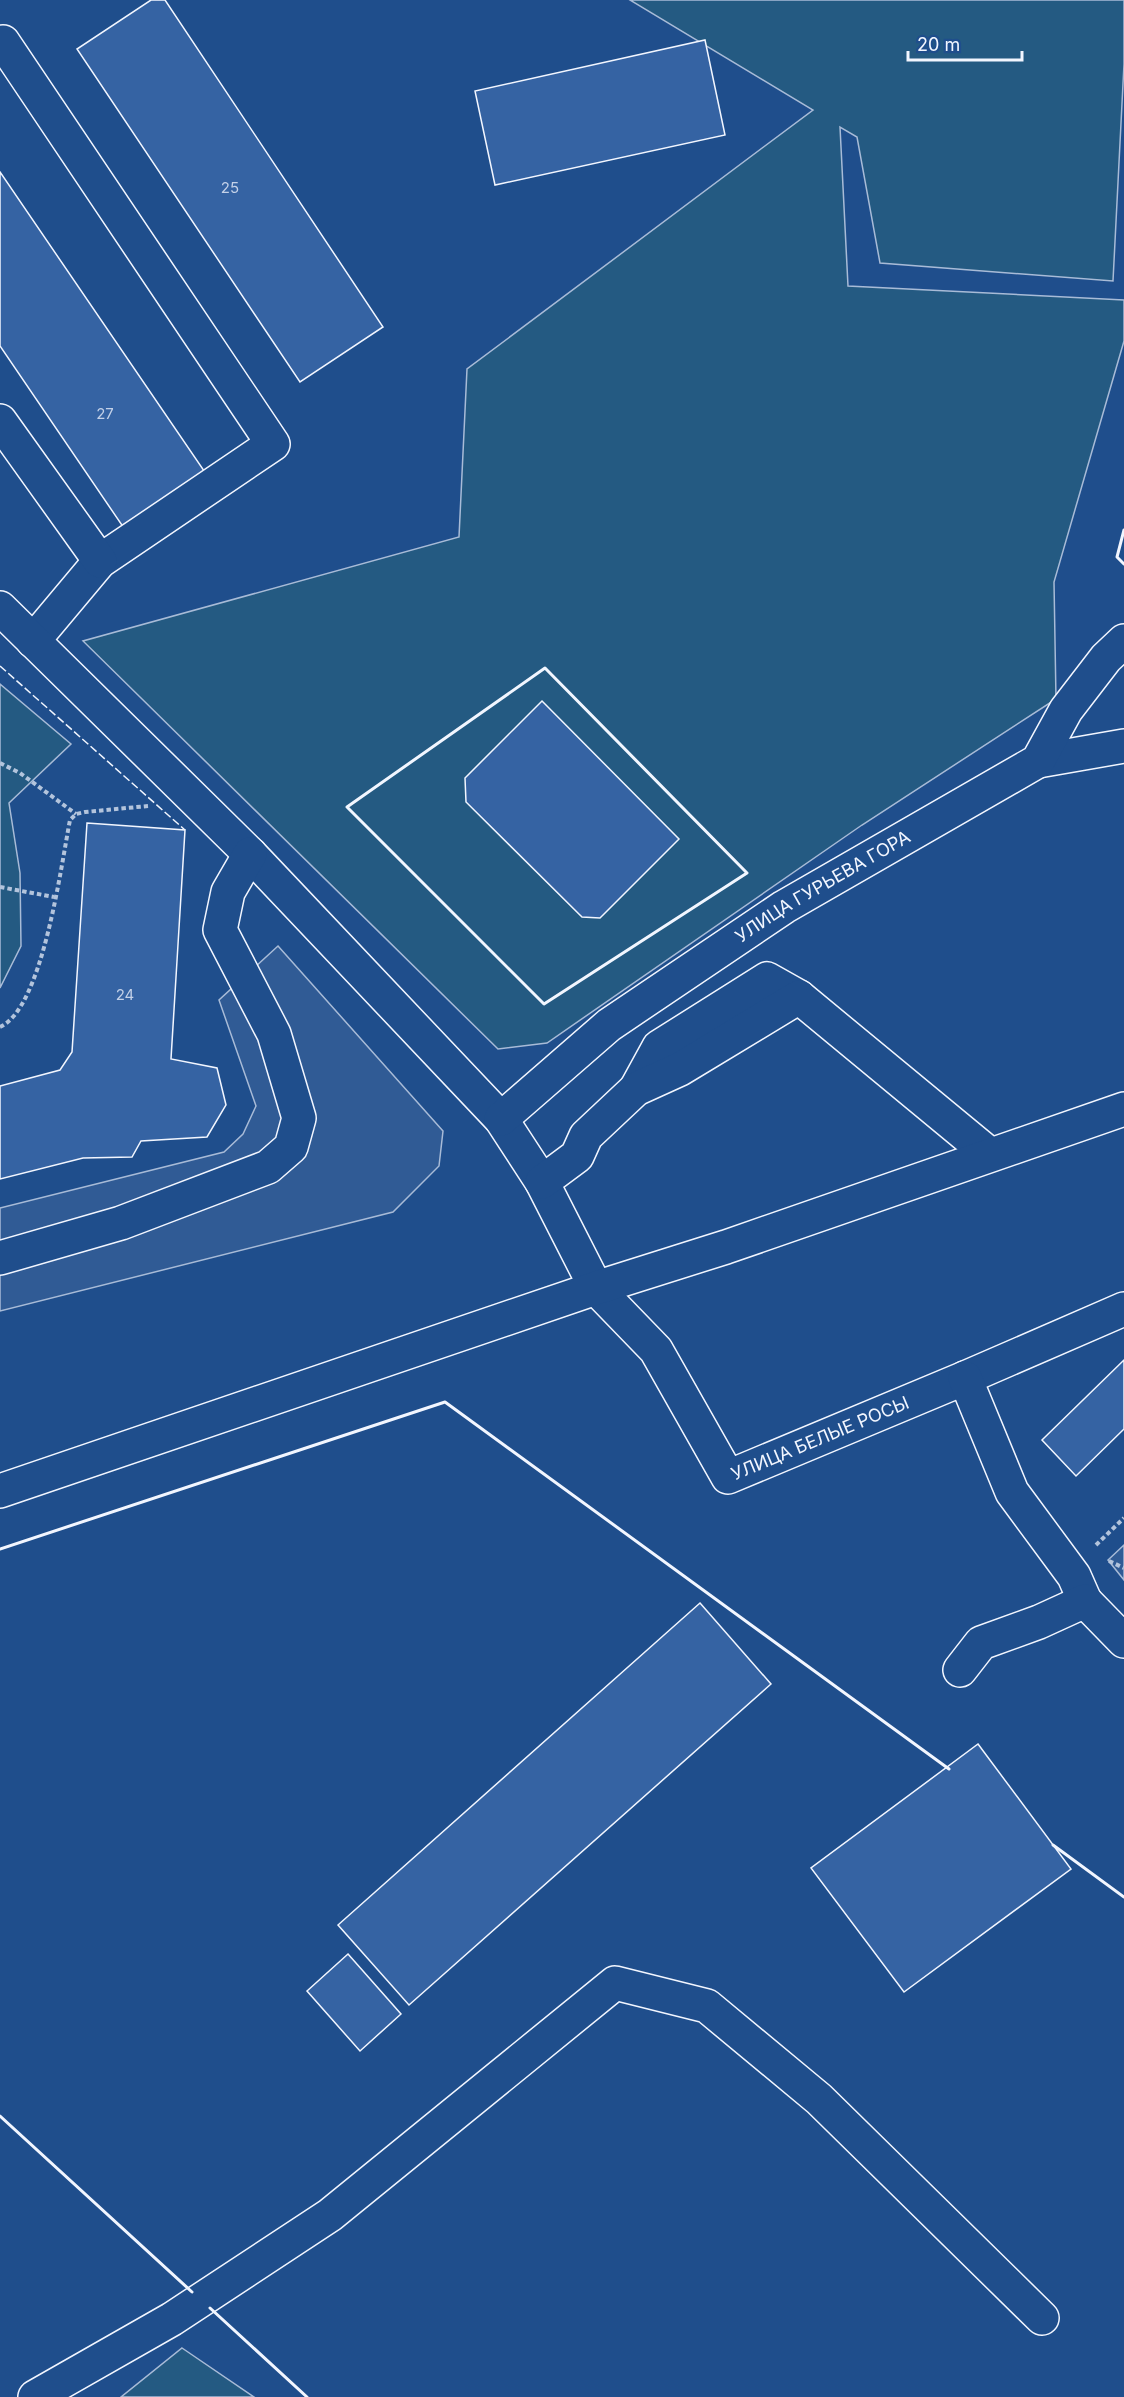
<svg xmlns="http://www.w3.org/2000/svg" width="1124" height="2397" font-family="Inter,sans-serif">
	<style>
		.green { fill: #245a82; stroke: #a8bbd7; stroke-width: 1.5 }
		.parking { fill: #305b95; stroke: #a8bbd7; stroke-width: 1.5 }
		.building { fill: #3563a3; stroke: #f2f6ff; stroke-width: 1.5 }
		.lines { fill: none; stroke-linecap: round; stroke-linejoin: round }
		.minor-casing { stroke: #f2f6ff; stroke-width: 36 }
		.major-casing { stroke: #f2f6ff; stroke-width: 36 }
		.path { stroke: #b3c4dc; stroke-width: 4; stroke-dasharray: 4.5 3; stroke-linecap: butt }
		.minor { stroke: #1f4e8c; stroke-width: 33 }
		.major { stroke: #1f4e8c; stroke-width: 33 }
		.fence { stroke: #f2f6ff; stroke-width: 1.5; stroke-dasharray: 8 3; stroke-linecap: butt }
		.wall { stroke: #f2f6ff; stroke-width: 3 }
		.labels { text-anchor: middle; stroke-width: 4.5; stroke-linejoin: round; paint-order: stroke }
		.number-label { font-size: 15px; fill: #c3d1e8 }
		.street-label { font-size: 18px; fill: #f2f6ff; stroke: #1f4e8c }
	</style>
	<rect width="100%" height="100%" fill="#1f4e8c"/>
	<!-- green -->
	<g class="green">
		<path d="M630,0H1124V64L1113,281L880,263L857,137L840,127L848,286L1124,300V341L1054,582L1056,699L862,825L547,1043L498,1049L83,641L459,537L467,369L813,110Z"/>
		<path d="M0,684L71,744L9,803L20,873L21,946L0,988Z"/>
		<path d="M182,2348L254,2397H121Z"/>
	</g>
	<!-- parking -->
	<g class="parking">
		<path d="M278,946L443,1131L439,1166L393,1212L0,1311V1208L224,1152L243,1134L256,1106L219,1000Z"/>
		<path d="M1124,1545V1580L1108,1560Z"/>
	</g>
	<!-- building -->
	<g class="building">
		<path d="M151,0H165L383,327L300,382L77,49Z"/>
		<path d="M705,40L725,135L495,185L475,91Z"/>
		<path d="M0,172L211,481L130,537L0,346Z"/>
		<path d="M542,701L679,839L600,918L582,917L466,802L465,778Z"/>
		<path d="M87,823L185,830L171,1059L217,1068L226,1105L207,1137L141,1141L132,1157L83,1158L0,1179V1086L60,1070L72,1052Z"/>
		<path d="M1124,1360V1429L1076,1476L1042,1440Z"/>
		<path d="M700,1603L771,1684L409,2005L338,1925Z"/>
		<path d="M978,1744L1071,1869L904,1992L811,1868Z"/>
		<path d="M348,1954L401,2014L360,2051L307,1991Z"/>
	</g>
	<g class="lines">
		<defs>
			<g id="minor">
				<path d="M0,45L3,42L273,444L100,561L33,641"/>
				<path d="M0,421L100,561"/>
				<path id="s1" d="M0,608L250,854L501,1119L542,1182L596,1288L656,1350L728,1477L965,1378L1124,1309"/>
				<path d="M1038,761L1124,746"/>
				<path d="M636,1089L659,1047L767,979L799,997"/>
				<path id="s2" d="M501,1119L609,1025L784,907L1038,761L1066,710L1106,658L1124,641"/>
				<path d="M542,1182L577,1156L586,1136L636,1089L680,1069L799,997L989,1154"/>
				<path d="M0,1258L121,1223L268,1167L291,1147L299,1118L274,1034L220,930L228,892L250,854"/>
				<path d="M965,1378L1012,1492L1074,1576L1085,1601"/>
				<path d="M960,1670L981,1643L1039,1622L1085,1601L1124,1641"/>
				<path d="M35,2397L172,2319L330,2215L615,1983L707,2006L819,2099L1042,2318"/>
			</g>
			<path id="major" d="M0,1491L596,1288L726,1247L1124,1109"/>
		</defs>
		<!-- minor casing -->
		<use href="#minor" class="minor-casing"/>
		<!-- major casing -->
		<use href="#major" class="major-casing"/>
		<!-- path -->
		<g class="path">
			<path d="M0,763L20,773L76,814"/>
			<path d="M0,887L54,897"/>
			<path d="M0,1027C43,1008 61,865 70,820L76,814L85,812L148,806"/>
			<path d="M1096,1545L1124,1518"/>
			<path d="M1109,1561L1124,1568"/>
		</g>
		<!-- minor -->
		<use href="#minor" class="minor"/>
		<!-- major -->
		<use href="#major" class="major"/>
		<!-- fence -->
		<path class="fence" d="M0,666L185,830"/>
		<!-- wall -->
		<g class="wall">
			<path d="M1124,530L1117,557L1124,564"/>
			<path d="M545,668L747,873L544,1004L347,807Z"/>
			<path d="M0,1549L445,1402L949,1769"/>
			<path d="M1053,1845L1124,1897"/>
			<path d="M0,2116L192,2292"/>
			<path d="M210,2308L307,2397"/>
		</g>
	</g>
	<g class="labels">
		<!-- number labels -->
		<g class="number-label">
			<text x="230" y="193">25</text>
			<text x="105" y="419">27</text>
			<text x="125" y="1000">24</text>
		</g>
		<!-- street labels -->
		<g class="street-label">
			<text dy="6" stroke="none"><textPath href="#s2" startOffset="398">УЛИЦА ГУРЬЕВА ГОРА</textPath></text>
			<text dy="6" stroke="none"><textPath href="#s1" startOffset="1242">УЛИЦА БЕЛЫЕ РОСЫ</textPath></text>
		</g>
	</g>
	<!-- scale -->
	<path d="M908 51v9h114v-9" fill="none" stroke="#f2f6ff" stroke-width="3"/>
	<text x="917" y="51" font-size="18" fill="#f2f6ff" stroke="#1f4e8c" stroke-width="4.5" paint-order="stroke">20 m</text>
</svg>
